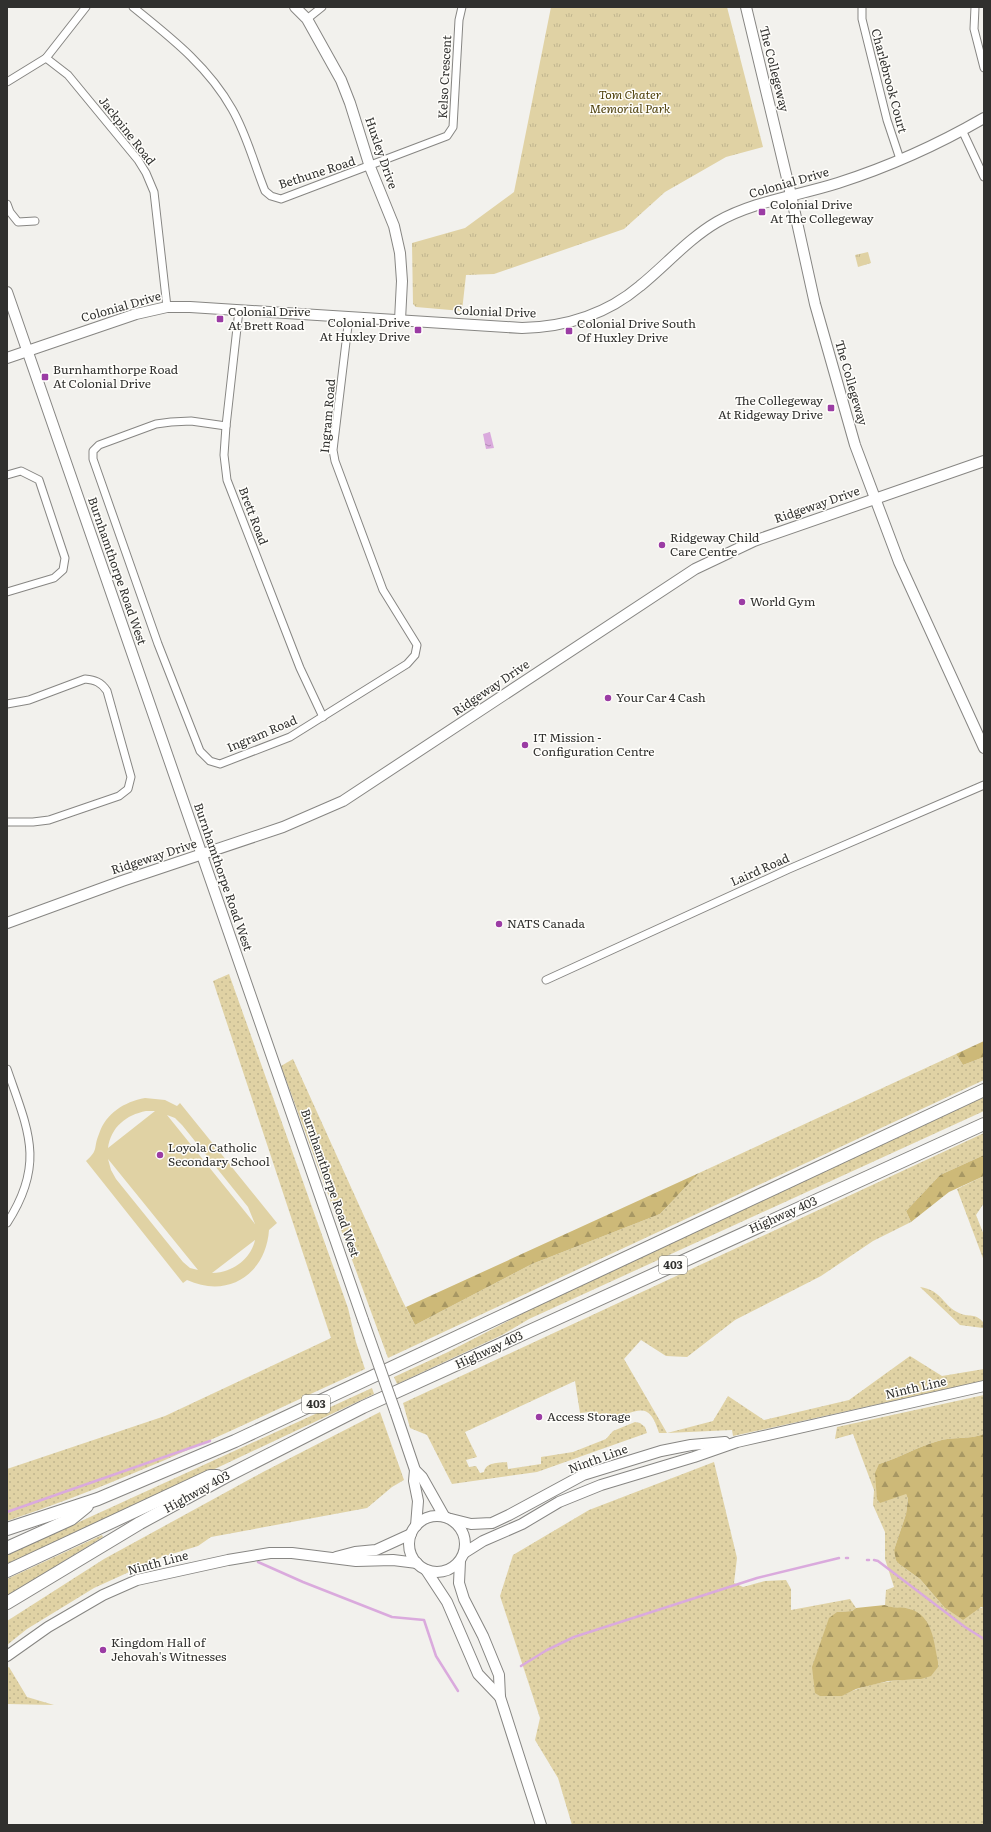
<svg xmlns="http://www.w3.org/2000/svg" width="991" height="1832" font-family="Literata,serif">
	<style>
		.grass { fill: url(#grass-dots) }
		.forest { fill: url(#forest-firs) }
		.park { fill: url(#park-tufts) }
		.pitch { fill: #e0d2a4; fill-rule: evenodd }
		.water { fill: url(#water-ripples) }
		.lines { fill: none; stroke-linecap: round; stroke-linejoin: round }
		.stream { stroke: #daaadd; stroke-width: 2.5 }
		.street-casing { stroke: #878683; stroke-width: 9 }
		.secondary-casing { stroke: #878683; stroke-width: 12 }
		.highway-casing { stroke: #878683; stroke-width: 14 }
		.street { stroke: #fff; stroke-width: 7 }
		.secondary { stroke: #fff; stroke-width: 10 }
		.highway { stroke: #fff; stroke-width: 12 }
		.secondary-bridge-casing { stroke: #878683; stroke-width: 12; stroke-linecap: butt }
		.secondary-bridge { stroke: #fff; stroke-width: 10 }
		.poi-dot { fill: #9b3ca4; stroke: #fffefb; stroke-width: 1.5 }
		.labels { text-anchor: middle; stroke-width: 3; stroke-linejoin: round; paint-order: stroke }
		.shield { fill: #fffefb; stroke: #6e6e6c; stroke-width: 1 }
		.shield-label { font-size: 11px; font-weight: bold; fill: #30302e }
		.street-label { font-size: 12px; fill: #30302e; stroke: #fffefb }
		.park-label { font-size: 12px; font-style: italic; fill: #50420d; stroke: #fffefb }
		.poi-label { font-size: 12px; fill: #30302e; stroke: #fffefb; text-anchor: start }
	</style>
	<defs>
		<pattern id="grass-dots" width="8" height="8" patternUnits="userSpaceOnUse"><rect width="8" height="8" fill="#e0d2a4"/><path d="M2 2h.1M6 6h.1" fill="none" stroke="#c0b58e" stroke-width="1.8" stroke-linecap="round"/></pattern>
		<pattern id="forest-firs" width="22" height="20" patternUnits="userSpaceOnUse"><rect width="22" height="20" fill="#cdb978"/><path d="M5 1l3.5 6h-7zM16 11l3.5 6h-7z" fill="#a79763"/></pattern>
		<pattern id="park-tufts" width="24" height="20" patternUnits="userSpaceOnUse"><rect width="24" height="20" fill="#e0d2a4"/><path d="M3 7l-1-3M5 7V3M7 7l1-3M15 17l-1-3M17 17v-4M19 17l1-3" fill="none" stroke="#c0b58e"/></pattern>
		<pattern id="water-ripples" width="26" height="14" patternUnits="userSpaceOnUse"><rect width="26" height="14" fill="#daaadd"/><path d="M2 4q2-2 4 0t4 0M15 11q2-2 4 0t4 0" fill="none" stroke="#b18bb4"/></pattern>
	</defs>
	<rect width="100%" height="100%" fill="#f2f1ed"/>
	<!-- grass -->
	<g class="grass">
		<path d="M229,974L348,1308L356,1342L365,1369C247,1423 130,1480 7,1521V1469L165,1416L331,1338L213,981Z"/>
		<path d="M956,1054L963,1065L984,1057V1080L388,1358L281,1066L293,1059L402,1300L415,1325L532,1264L660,1214L699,1173Z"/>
		<path d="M984,1097V1111L529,1319L502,1335L397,1384L394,1377L448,1352L535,1307Z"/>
		<path d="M984,1133V1155L940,1175L906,1211L911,1222L873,1241L821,1276L735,1320L687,1357L666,1356L641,1340L624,1359L667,1433L713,1421L728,1396L764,1420L849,1400L910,1356L942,1376L984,1369V1381L733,1436L732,1430L667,1433H659C648,1396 635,1415 608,1419L607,1413L592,1415V1422H591L590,1412L580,1413L575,1381L465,1432L477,1457L466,1460L469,1467L476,1466L480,1473L484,1472C486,1462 498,1463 507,1462L508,1469L541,1464V1457L573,1452L606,1439L613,1431L635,1422L640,1423L645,1427L647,1433L537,1472L452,1484L427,1435L410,1428L403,1403Z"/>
		<path d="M984,1176V1203L976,1215L984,1235V1261L957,1189Z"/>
		<path d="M920,1287C942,1290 943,1306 959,1313C969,1318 975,1312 984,1323V1332L983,1328L960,1325Z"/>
		<path d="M372,1388L374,1394L7,1567V1555Z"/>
		<path d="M984,1395V1434C969,1440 953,1436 938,1441C917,1447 899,1458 879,1464L906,1494L908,1499L906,1514L894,1550L899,1564L920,1579L944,1607L984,1608V1825H572L558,1778L535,1740L540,1718L500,1596L513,1555L589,1510L714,1462L737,1558L734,1583L743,1587L765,1581L786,1580L791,1589V1610L850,1599L856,1608L852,1611L837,1612L841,1696C868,1683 891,1680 921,1679L911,1609L890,1607L885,1605L886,1590L894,1587L885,1559V1532L873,1505L874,1490L853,1434L835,1439L837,1427Z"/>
		<path d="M380,1412L404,1480L392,1487L367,1508L211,1537L198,1546L162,1557L94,1588L27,1629L7,1645V1621L104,1559L263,1472Z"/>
		<path d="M102,1535L103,1537L7,1596V1579Z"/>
		<path d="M9,1667L27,1697L54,1705L7,1704V1668Z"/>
	</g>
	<!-- forest -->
	<g class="forest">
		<path d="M984,1041V1057L963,1065L956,1054Z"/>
		<path d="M984,1155V1176L949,1192L911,1222L906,1211L940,1175Z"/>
		<path d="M699,1173L660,1214L532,1264L415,1325L406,1307Z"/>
		<path d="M984,1434V1608L981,1607L963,1620L944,1607L920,1579L899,1564L896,1560L894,1550L906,1514L908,1499L906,1494L880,1503L877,1499L875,1473L879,1464C899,1458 917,1447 938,1441C953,1436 969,1440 984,1434Z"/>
		<path d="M885,1605C893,1609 902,1606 910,1609C933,1616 934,1643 938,1662V1667L931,1676L921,1679L888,1681L856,1689L842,1696H820L815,1693L812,1667L829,1618L837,1612L852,1611L856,1608Z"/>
	</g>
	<!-- park -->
	<g class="park">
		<path d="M551,7H727L763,147L726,157L665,192L624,229L494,274L466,275L462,311L416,307L413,304L412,243L465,228L514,192Z"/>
		<path d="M868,252L871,263L858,267L855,255Z"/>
	</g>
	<!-- pitch -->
	<path class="pitch" d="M145,1098L165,1100L177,1106L180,1103L277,1223L269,1230C266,1274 228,1299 187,1280L183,1283L86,1161C99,1150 93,1148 99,1134C106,1113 124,1102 145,1098ZM146,1111H155L108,1148C111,1127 126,1115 146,1111ZM167,1115L175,1118L182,1125L248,1207L255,1224ZM108,1159L198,1270L190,1268L183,1262L116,1179L111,1170ZM255,1240C251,1259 232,1273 212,1273Z"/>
	<!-- water -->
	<path class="water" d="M490,432L494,448L486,449L483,434Z"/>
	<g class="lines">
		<!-- stream -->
		<g class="stream">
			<path d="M7,1512L210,1441"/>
			<path d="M846,1558H848"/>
			<path d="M867,1560H869"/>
			<path d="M874,1560L878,1561L965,1627L984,1639"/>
			<path d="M258,1562L303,1582L392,1617L424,1620L436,1656L458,1691"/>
			<path d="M521,1666L547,1650L574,1637L757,1578L839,1558"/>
		</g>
		<defs>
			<g id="street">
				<path d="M133,7C170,37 208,66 232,109C247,135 254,164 265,191L271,196L281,199L447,136L453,127L459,20L462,7"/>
				<path d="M862,7V19L887,120L900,159"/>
				<path d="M975,7L974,29L984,68"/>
				<path d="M307,19L322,7"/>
				<path d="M46,58L68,75L138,160L146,173L154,192L167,307"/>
				<path d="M7,82L46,58L86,7"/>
				<path d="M962,130L984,177"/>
				<path d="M7,204L10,212L18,222L35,221"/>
				<path d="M239,310L226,426L224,455L227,480L300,668L323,717"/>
				<path d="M226,426L191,421L171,422L156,424L99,445L93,451V459L158,644L200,751L210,761L220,764L290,737L407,664L415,655L417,645L383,590L335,461L333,450L349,317"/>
				<path d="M7,475L21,471L39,480L65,558L63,570L54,578L7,592"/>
				<path d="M7,704L29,700L85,679C95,680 101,682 107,691L131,777L128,789L119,796L49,820L33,822H7"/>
				<path d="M546,980L789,869L984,785"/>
				<path d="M7,1069C28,1130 46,1163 7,1223"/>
			</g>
			<g id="secondary">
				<path d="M295,7L307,19L341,80L350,103L370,167L394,226L400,253L402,281L400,320"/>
				<path d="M746,7L791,195L815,304L855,445L899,562L984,748"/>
				<path d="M7,292L363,1320"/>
				<path d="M7,358L136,314L167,307H190L522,328C565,327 607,314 640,286C666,265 688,239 717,222C754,201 797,196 838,183C888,167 939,144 984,118"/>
				<path d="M7,923L122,881L283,827L343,801L695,569L754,541L984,461"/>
				<path d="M395,1411L415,1470L422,1477L444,1516"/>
				<path d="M415,1470L414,1481L418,1501L416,1526"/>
				<circle cx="437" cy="1544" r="28"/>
				<path d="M451,1519L471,1524L492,1523L509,1515L583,1475L661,1451L691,1445L725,1442"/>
				<path d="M464,1553L483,1541L522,1524L559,1502L601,1485L694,1457L737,1442L984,1386"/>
				<path d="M336,1557L355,1552L376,1550L411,1534"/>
				<path d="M460,1561L459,1583L464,1599L483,1636L499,1675L500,1697L541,1825"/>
				<path d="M426,1570L447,1602L478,1674L500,1697"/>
				<path d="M7,1656L48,1627L103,1595L137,1580L228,1560L270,1553H292L356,1561L393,1560L417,1563"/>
			</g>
			<g id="highway">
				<path d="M7,1529L98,1499L235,1441L984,1090"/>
				<path d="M7,1548L71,1519L87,1506"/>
				<path d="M7,1571L210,1476H217"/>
				<path d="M7,1603L140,1523L225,1477L363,1407L984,1124"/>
			</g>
		</defs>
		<!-- street casing -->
		<use href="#street" class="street-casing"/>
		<!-- secondary casing -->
		<use href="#secondary" class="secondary-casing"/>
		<!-- highway casing -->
		<use href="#highway" class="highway-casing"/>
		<!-- street -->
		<use href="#street" class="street"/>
		<!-- secondary -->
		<use href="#secondary" class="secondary"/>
		<!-- highway -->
		<use href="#highway" class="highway"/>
		<defs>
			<path id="secondary-bridge" d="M363,1320L395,1411"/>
		</defs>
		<!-- secondary-bridge casing -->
		<use href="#secondary-bridge" class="secondary-bridge-casing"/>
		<!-- secondary-bridge -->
		<use href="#secondary-bridge" class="secondary-bridge"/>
	</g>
	<!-- markers -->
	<g class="poi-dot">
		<rect x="758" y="208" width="8" height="8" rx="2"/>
		<rect x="216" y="315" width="8" height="8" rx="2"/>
		<rect x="414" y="326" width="8" height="8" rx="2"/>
		<rect x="565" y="327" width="8" height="8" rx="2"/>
		<rect x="41" y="373" width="8" height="8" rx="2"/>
		<rect x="827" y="404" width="8" height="8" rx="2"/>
		<circle cx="662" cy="545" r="4"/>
		<circle cx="742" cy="602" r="4"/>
		<circle cx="608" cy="698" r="4"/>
		<circle cx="525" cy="745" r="4"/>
		<circle cx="499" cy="924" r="4"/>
		<circle cx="160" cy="1155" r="4"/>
		<circle cx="539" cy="1417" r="4"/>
		<circle cx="103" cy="1650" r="4"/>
	</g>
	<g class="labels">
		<!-- shield labels -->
		<g class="shield">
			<rect x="659" y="1256" width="28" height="18" rx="3"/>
			<rect x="302" y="1395" width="28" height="18" rx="3"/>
		</g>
		<g class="shield-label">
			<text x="673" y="1269">403</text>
			<text x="316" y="1408">403</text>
		</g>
		<!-- street labels -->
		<g class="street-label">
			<text transform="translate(774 69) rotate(76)" y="4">The Collegeway</text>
			<text transform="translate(445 77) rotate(-87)" y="4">Kelso Crescent</text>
			<text transform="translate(889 81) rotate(75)" y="4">Charlebrook Court</text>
			<text transform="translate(127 131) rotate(52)" y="4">Jackpine Road</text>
			<text transform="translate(381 153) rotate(71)" y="4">Huxley Drive</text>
			<text transform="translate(317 173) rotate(-18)" y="4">Bethune Road</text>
			<text transform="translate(789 183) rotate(-16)" y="4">Colonial Drive</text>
			<text transform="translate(121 307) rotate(-16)" y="4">Colonial Drive</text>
			<text transform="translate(495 312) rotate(2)" y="4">Colonial Drive</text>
			<text transform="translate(851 383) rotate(74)" y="4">The Collegeway</text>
			<text transform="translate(328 416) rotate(-85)" y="4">Ingram Road</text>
			<text transform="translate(817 505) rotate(-19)" y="4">Ridgeway Drive</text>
			<text transform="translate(253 516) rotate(69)" y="4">Brett Road</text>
			<text transform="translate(117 571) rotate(71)" y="4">Burnhamthorpe Road West</text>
			<text transform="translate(491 688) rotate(-34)" y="4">Ridgeway Drive</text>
			<text transform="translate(262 734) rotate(-23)" y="4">Ingram Road</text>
			<text transform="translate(154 857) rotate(-18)" y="4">Ridgeway Drive</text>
			<text transform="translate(760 870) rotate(-24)" y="4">Laird Road</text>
			<text transform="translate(223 877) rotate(71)" y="4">Burnhamthorpe Road West</text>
			<text transform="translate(330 1183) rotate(71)" y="4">Burnhamthorpe Road West</text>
			<text transform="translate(783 1215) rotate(-24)" y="4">Highway 403</text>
			<text transform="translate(489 1350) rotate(-25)" y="4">Highway 403</text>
			<text transform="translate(916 1388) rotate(-13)" y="4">Ninth Line</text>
			<text transform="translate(598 1459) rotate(-20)" y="4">Ninth Line</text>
			<text transform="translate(197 1492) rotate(-29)" y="4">Highway 403</text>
			<text transform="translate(158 1563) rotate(-15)" y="4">Ninth Line</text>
		</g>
		<!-- park labels -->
		<g class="park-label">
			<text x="630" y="99">Tom Chater<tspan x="630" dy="14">Memorial Park</tspan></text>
		</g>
		<!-- poi labels -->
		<g class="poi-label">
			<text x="770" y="209">Colonial Drive<tspan x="770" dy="14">At The Collegeway</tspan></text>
			<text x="228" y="316">Colonial Drive<tspan x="228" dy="14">At Brett Road</tspan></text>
			<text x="410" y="327" text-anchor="end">Colonial Drive<tspan x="410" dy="14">At Huxley Drive</tspan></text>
			<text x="577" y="328">Colonial Drive South<tspan x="577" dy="14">Of Huxley Drive</tspan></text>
			<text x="53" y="374">Burnhamthorpe Road<tspan x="53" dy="14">At Colonial Drive</tspan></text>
			<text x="823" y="405" text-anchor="end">The Collegeway<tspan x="823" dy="14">At Ridgeway Drive</tspan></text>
			<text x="670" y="542">Ridgeway Child<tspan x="670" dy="14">Care Centre</tspan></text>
			<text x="750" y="606">World Gym</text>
			<text x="616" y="702">Your Car 4 Cash</text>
			<text x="533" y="742">IT Mission -<tspan x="533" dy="14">Configuration Centre</tspan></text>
			<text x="507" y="928">NATS Canada</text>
			<text x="168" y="1152">Loyola Catholic<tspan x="168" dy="14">Secondary School</tspan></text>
			<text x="547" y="1421">Access Storage</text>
			<text x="111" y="1647">Kingdom Hall of<tspan x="111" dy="14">Jehovah's Witnesses</tspan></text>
		</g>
	</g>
	<!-- border -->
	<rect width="991" height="1832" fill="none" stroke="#30302e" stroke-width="16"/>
</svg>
